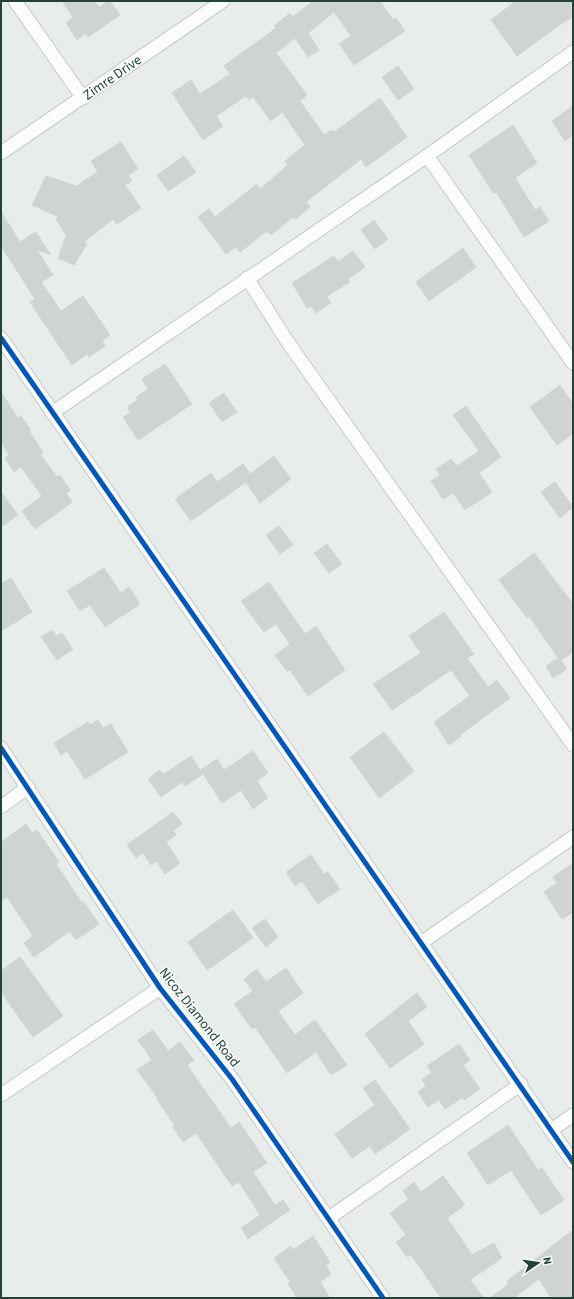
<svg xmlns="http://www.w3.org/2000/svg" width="574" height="1299" font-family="'Source Sans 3',sans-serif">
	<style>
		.building { fill: #cfd4d2; stroke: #d1d6d4 }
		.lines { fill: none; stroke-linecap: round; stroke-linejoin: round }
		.street-casing { stroke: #c5cac8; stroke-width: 15 }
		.street { stroke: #fcfcfc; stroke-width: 13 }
		.cycleway-casing { stroke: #f7fbf9; stroke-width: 8 }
		.cycleway { stroke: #0057b8; stroke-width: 5 }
		.labels { text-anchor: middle; stroke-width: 3.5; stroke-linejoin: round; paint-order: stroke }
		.street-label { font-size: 14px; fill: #24423a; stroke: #f7fbf9 }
	</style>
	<rect width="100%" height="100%" fill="#e8edeb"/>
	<!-- building -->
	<g class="building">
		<path d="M62,1H94L99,7L110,1L120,15L88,37L86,33L77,40L66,23L73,17Z"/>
		<path d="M313,1H380L393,20L396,18L405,31L354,65L339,44L351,36L334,12L308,33L319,50L308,57L295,38L276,53L307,95L300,101L324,135L332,130L334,132L380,98L407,137L366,167L361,159L306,202L310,207L296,219L293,217L271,235L267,231L240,252L236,247L226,254L198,217L209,209L215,217L257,184L260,189L288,165L285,161L305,145L282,112L271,121L253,97L249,100L246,96L216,116L223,126L203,140L172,93L191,80L200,94L230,74L224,66L276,28L274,26L290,13L293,17Z"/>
		<path d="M516,1H573V17L561,24L517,56L491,20Z"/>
		<path d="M398,66L414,89L398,100L382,77Z"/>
		<path d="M573,106V135L565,141L552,121Z"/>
		<path d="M513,125L537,163L515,178L535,210L540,207L549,221L524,237L496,192L494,194L469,155Z"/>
		<path d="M121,142L138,169L128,175L132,181L125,185L141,208L117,224L113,219L84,242L87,244L74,265L58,258L66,235L56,219L59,217L32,205L46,176L76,186L98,172L91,161Z"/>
		<path d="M184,156L196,172L168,191L157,175Z"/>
		<path d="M1,212L20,242L36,232L51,255L37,250L53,275L41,282L61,311L83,296L110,335L102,341L105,346L89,357L87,354L72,365L30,302L35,299L1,246Z"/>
		<path d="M374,220L388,239L375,249L361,230Z"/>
		<path d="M463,248L476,267L429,301L416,282Z"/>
		<path d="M353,251L365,267L348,279L350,282L327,296L331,303L316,313L311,306L307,308L292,283L334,256L338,262Z"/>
		<path d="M165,364L192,404L138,440L123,417L130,413L128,406L138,400L136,397L148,389L142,379Z"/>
		<path d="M560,385L573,404V434L557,445L530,407Z"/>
		<path d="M1,392L18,418L21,416L31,430L29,431L43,452L40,454L57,477L60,475L70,490L66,493L72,502L35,529L22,511L42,496L21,467L14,472L5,458L9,455L1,442Z"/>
		<path d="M224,393L237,412L222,422L209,403Z"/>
		<path d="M466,406L501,457L479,473L492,492L465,510L453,493L443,499L431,481L440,475L436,469L451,459L457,466L479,451L453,415Z"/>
		<path d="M274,456L291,479L260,503L246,482L191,521L175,499L211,473L217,482L243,464L250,474Z"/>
		<path d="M555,482L573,507L560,518L541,492Z"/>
		<path d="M1,492L18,515L1,527Z"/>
		<path d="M279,526L293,545L280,554L266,535Z"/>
		<path d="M327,544L342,564L329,573L314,553Z"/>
		<path d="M534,553L573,604V652L561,660L567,669L553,678L546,666L558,658L529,616L527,618L499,580Z"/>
		<path d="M104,568L121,593L129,587L140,604L105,627L90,605L80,611L67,591Z"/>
		<path d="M11,578L32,612L1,631V584Z"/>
		<path d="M269,582L305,634L316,626L345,670L308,696L290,670L287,671L275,655L290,644L276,624L264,632L241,601Z"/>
		<path d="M444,612L474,654L467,658L488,687L497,680L510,698L460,735L461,736L449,745L434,722L470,696L451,670L392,710L373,684L421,653L409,636Z"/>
		<path d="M52,630L56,636L62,633L73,649L57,660L41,637Z"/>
		<path d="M98,720L103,728L111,724L128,752L85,779L67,751L61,755L54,743L88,722L90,725Z"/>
		<path d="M384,732L414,771L379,798L350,757Z"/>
		<path d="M253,751L268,773L257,781L268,798L253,809L241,790L222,803L203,774L185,786L182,782L161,797L148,779L160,770L164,774L191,756L200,770L217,759L224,770Z"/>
		<path d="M173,812L182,824L173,831L176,835L166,842L180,863L165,874L156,861L151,865L143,853L136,858L127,845Z"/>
		<path d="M26,824L32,833L37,830L59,862L56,864L82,903L83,901L99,924L76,940L70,931L34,957L24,943L33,936L7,897L1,901V842Z"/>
		<path d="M311,855L324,874L328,872L340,889L318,904L302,881L295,886L286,872Z"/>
		<path d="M573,863V912L562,919L544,892L557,883L553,877Z"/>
		<path d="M233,910L253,938L207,970L188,942Z"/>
		<path d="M265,919L278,937L266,947L252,928Z"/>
		<path d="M20,957L63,1016L33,1037L1,992V971Z"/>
		<path d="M286,968L303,993L278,1011L295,1035L315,1020L347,1065L331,1075L316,1052L287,1073L255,1027L252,1029L234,1004L253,991L244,979L257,969L266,982Z"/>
		<path d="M417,993L427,1007L408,1021L424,1044L390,1068L365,1034Z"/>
		<path d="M153,1030L168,1051L180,1042L194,1060L187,1065L231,1128L239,1122L267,1163L253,1172L275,1205L283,1200L290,1210L248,1239L241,1228L260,1215L239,1182L232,1186L196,1133L183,1142L173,1127L175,1126L157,1099L158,1098L137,1070L152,1060L138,1040Z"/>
		<path d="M459,1044L470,1060L463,1065L480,1089L464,1100L462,1098L445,1109L439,1100L428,1107L418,1092L426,1086L422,1079L432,1073L427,1066Z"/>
		<path d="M375,1080L410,1129L375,1154L370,1146L352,1158L335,1134L375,1105L363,1088Z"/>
		<path d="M508,1125L538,1170L542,1168L564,1200L541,1215L511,1170L488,1185L467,1153Z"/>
		<path d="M443,1176L465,1205L447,1218L472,1255L494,1243L502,1258L470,1280L484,1298H441L411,1255L407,1257L396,1242L406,1235L390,1213L409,1199L403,1191L414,1182L421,1192Z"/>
		<path d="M573,1230V1298H551L539,1279L514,1298H490L509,1284L507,1281Z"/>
		<path d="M313,1236L330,1262L326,1265L331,1274L320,1282L330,1298H297L288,1284L290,1282L274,1258L291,1246L293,1250Z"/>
	</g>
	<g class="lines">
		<defs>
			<g id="street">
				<path d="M15,1L83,98"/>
				<path d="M1,153L223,1"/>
				<path d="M427,156L573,363"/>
				<path d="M247,278L289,344L573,745"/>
				<path d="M1,338L573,1162"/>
				<path d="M52,413L427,156L573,52"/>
				<path d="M1,748L160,988L232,1079L383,1298"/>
				<path d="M1,807L28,787"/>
				<path d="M421,943L573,837"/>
				<path d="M1,1095L160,988"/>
				<path d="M551,1130L573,1115"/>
				<path d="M329,1218L521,1084"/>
			</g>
		</defs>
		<!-- street casing -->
		<use href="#street" class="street-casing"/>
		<!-- street -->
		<use href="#street" class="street"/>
		<defs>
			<g id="cycleway">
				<path d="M1,338L573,1162"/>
				<path d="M1,748L160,988L232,1079L383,1298"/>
			</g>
		</defs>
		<!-- cycleway casing -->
		<use href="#cycleway" class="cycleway-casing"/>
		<!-- cycleway -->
		<use href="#cycleway" class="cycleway"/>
	</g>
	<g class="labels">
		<!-- street labels -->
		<g class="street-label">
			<text transform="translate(112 77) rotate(-35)" y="5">Zimre Drive</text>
			<text transform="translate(200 1017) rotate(52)" y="5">Nicoz Diamond Road</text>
		</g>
	</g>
	<!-- border -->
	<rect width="574" height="1299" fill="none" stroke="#24423a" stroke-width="4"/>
	<!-- north arrow -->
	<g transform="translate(538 1263) rotate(77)" stroke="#f7fbf9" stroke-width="3" paint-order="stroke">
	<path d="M0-3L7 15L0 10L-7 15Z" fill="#24423a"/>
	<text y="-6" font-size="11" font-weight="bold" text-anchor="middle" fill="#24423a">N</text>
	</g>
</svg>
